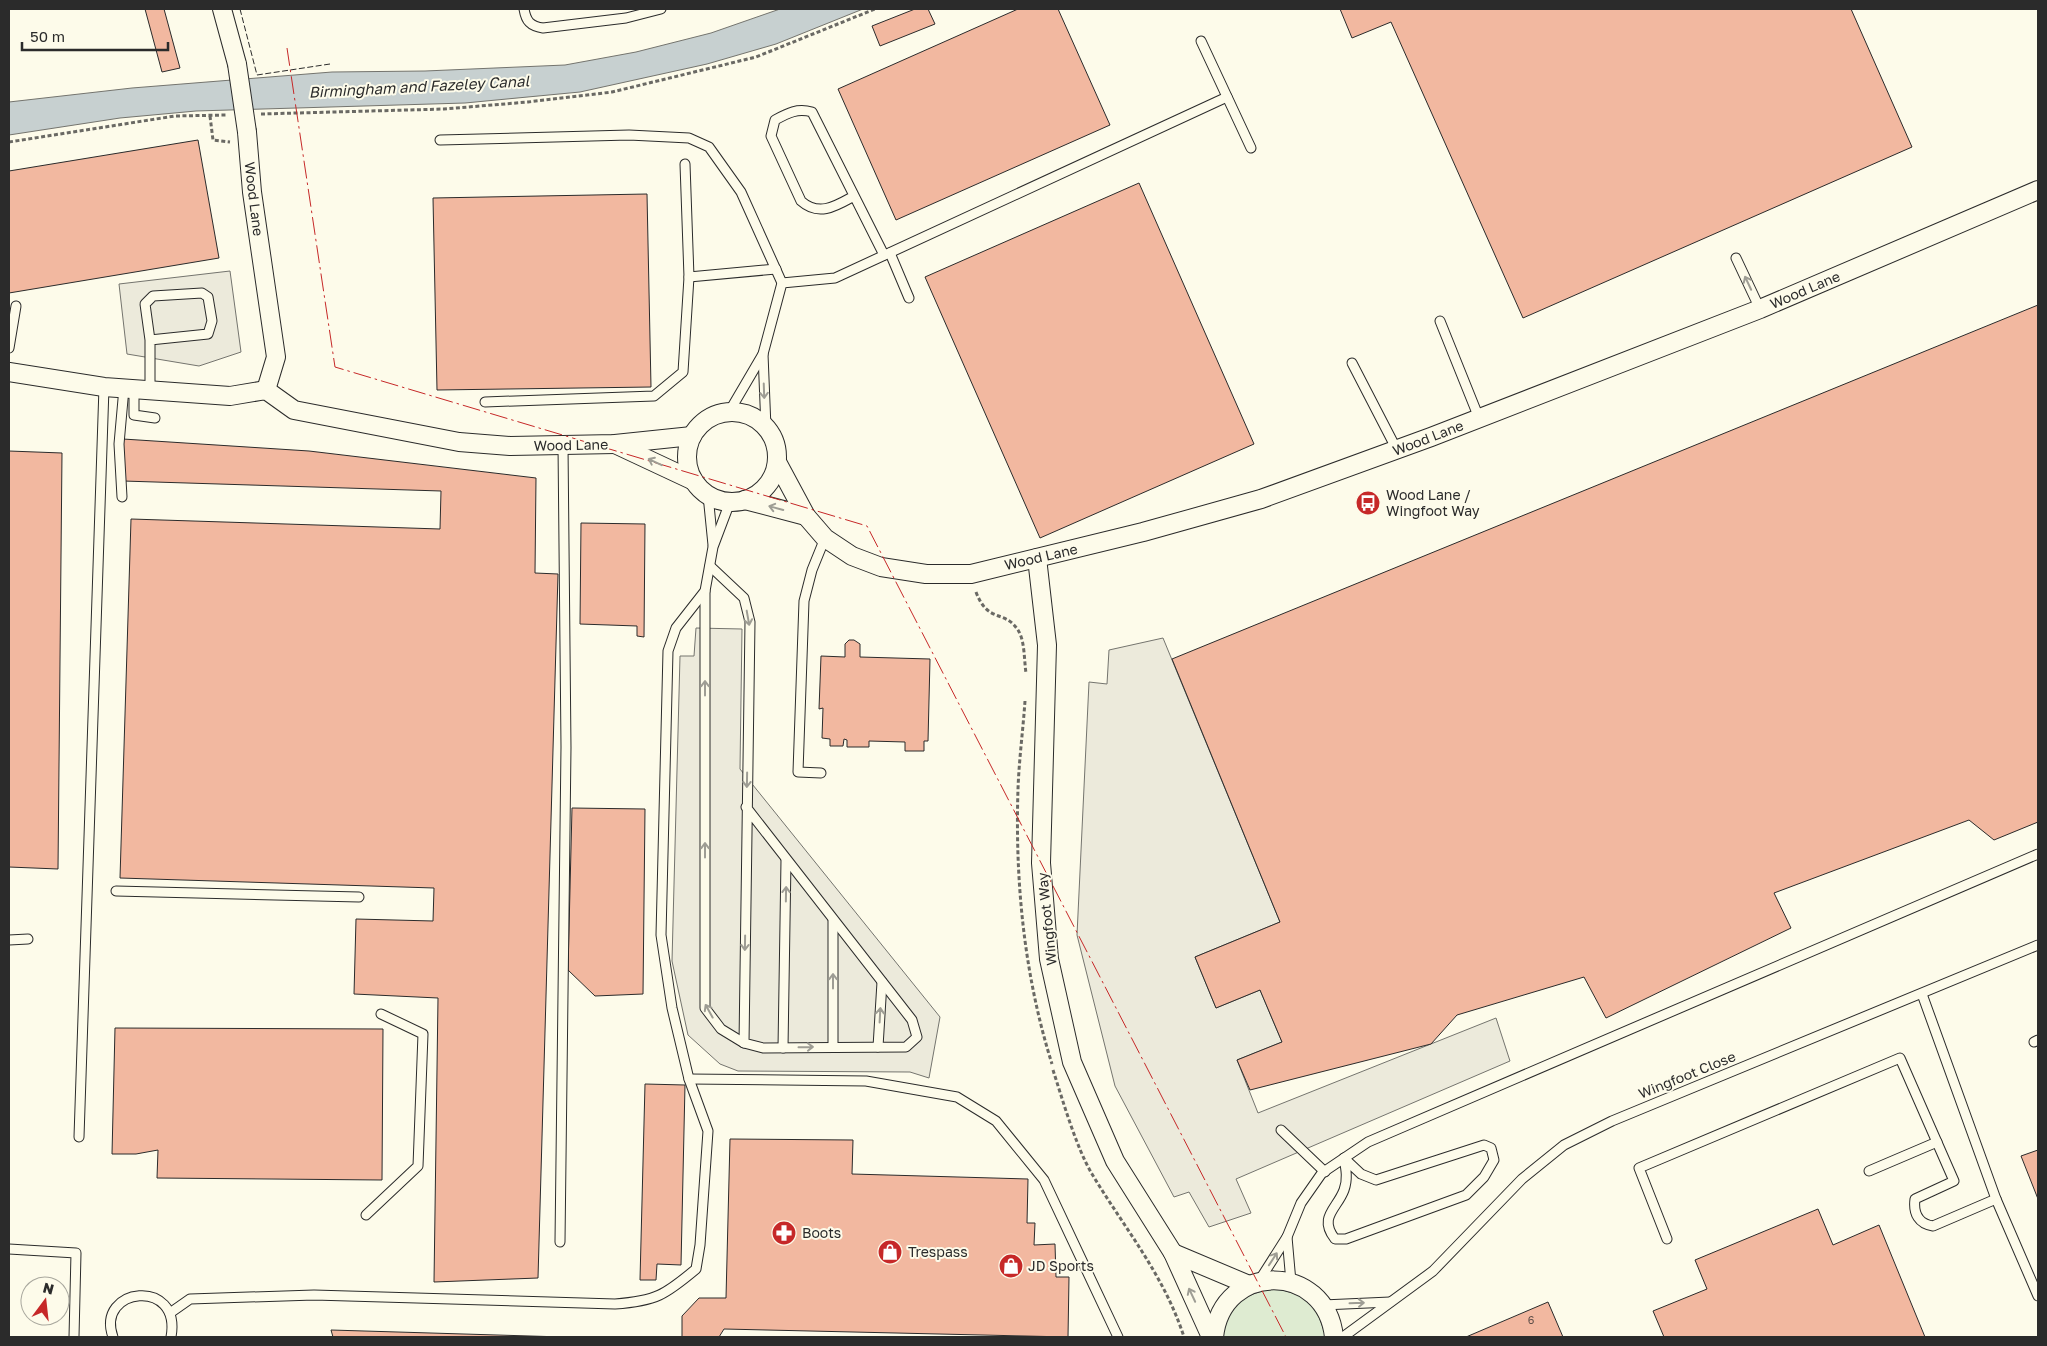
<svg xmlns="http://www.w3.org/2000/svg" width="2047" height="1346" font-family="'Golos Text',sans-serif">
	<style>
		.green { fill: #deebd1; stroke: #74746e }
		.parking { fill: #eceadb; stroke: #74746e }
		.water { fill: #c7d0d0; stroke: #74746e }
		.building { fill: #f2b8a0; stroke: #2b2b2b }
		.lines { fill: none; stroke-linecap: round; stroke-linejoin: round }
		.service-casing { stroke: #2b2b2b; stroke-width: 11 }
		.minor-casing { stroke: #2b2b2b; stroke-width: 20 }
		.path { stroke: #6a6964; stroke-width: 3; stroke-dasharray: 4 2.5; stroke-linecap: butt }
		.service { stroke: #fdfbea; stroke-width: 9 }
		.minor { stroke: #fdfbea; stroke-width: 18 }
		.minor-bridge-casing { stroke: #2b2b2b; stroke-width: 20; stroke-linecap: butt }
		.minor-bridge { stroke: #fdfbea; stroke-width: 18 }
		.fence { stroke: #2b2b2b; stroke-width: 1; stroke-dasharray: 6 2.5; stroke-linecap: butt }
		.power { stroke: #c62828; stroke-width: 1; stroke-dasharray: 18 4 2.5 4; stroke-linecap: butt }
		.oneway { stroke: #9e9d94 }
		.labels { text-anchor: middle; stroke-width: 4; stroke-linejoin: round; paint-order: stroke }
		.number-label { font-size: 11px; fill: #5d4e48 }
		.street-label { font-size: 14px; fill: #2b2b2b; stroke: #fdfbea }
		.poi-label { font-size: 14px; fill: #2b2b2b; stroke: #fdfbea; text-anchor: start }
		.water-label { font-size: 15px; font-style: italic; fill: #2b2b2b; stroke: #fdfbea }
	</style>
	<rect width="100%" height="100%" fill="#fdfbea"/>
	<!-- green -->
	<path class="green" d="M1275,1288C1311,1297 1315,1302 1326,1337H1223C1225,1303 1246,1294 1275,1288Z"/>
	<!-- parking -->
	<g class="parking">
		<path d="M230,271L241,352L199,366L127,354L119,284Z"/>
		<path d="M696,628L742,629L740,769L940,1017L929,1078L910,1072L738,1071L720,1064L688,1035L672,961L680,656H694Z"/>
		<path d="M1163,638L1280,922L1195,957L1216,1008L1260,990L1282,1042L1237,1060L1258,1113L1496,1018L1510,1061L1236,1179L1251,1213L1209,1227L1189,1192L1174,1197L1115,1086L1077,935L1089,682L1107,684L1109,650Z"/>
	</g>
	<!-- water -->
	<path class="water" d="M780,9H863L776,44L707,64L580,92L465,103L196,111L120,118L9,135V102L132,88L332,72L425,71L565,65L636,52L711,33Z"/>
	<!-- building -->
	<g class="building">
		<path d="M145,9H164L180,68L162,72Z"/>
		<path d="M915,9H928L935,24L880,46L872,26Z"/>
		<path d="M1018,9H1058L1110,125L896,220L838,89Z"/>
		<path d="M1340,9H1851L1912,147L1523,318L1391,22L1352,38Z"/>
		<path d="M198,140L219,258L9,293V171Z"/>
		<path d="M1139,183L1254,444L1040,538L925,277Z"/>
		<path d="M647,194L651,387L437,390L433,198Z"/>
		<path d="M2038,305V822L1994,840L1969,820L1774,893L1791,928L1606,1018L1584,977L1457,1015L1431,1044L1250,1090L1237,1060L1282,1042L1260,990L1216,1008L1195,957L1280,922L1172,659Z"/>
		<path d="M123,439L309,451L536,478L535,573L558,574L538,1278L434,1282L438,998L354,994L356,919L433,921L434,888L120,878L131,519L440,529L441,491L123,481Z"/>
		<path d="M9,451L62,453L58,869L9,867Z"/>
		<path d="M581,523L645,524L644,637L637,636V626L580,624Z"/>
		<path d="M849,640H854L860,644V657L930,659L928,741H924V751H905V742L869,741V747H847V740L844,739L843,746H830V739L822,738L823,708L819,709L821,656L845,657V644Z"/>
		<path d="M572,808L645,809L643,994L595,996L568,970Z"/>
		<path d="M115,1028L383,1029L382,1180L157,1178L158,1150L136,1154H112Z"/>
		<path d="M645,1084L685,1085L681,1265L657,1264L656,1280H640Z"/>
		<path d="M730,1139L853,1140L852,1174L1028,1179L1027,1223H1035L1034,1245L1055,1244L1056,1277H1069L1068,1337L724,1329L719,1337H682V1316L699,1298H726Z"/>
		<path d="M2038,1150V1199L2021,1156Z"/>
		<path d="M1818,1209L1833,1245L1879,1225L1925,1337H1664L1653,1311L1707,1289L1695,1260Z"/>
		<path d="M1548,1302L1563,1337H1466Z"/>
		<path d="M331,1330L563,1337H333Z"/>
	</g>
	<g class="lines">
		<defs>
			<g id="service">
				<path d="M524,9C526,21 530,26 543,28L626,18L661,9"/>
				<path d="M1201,41L1251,148"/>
				<path d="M440,140L629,135L689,138L709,147L741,192L782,283"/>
				<path d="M685,164L689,277L776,269"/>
				<path d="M854,196C836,206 819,217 801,201L771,136L775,120C788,113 797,108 812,112L884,255"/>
				<path d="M890,253L909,298"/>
				<path d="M1736,258L1760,309"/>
				<path d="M1440,321L1479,418"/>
				<path d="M9,348L16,306"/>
				<path d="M763,354L766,428"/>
				<path d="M1352,363L1397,450"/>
				<path d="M134,389V415L155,418"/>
				<path d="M150,390V340L145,304L153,296L202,293L208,297L212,321L208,334L150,340"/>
				<path d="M485,402L654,396L683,372L689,277"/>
				<path d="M729,412L763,354L782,283L835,278L1227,97"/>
				<path d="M708,495L713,545"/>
				<path d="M122,497L119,444L124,388"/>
				<path d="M710,566L744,598L750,622L744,1043L763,1048L906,1047L917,1037L912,1020L746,807"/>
				<path d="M705,591V1008L721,1029L744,1043"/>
				<path d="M821,773L798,772L804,601L812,570L825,538"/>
				<path d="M116,891L359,897"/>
				<path d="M833,921V1047"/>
				<path d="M9,940L28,939"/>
				<path d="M1922,994L1996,1199L2038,1296"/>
				<path d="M2034,1042L2038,1040"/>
				<path d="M878,1047L882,982"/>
				<path d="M783,1048L786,860"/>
				<path d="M689,1079L866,1081L957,1097L996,1121L1044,1180L1118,1337"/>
				<path d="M1281,1130L1325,1172"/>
				<path d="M79,1137L104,387"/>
				<path d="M1484,1145L1491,1148L1494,1160L1484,1177L1466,1195L1346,1239H1335C1318,1217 1337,1209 1344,1190C1348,1179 1346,1169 1344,1158L1361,1174L1376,1180Z"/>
				<path d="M1869,1171L1937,1142"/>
				<path d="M366,1215L418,1166L423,1034L381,1014"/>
				<path d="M1287,1237L1291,1282"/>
				<path d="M1667,1239L1639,1168L1900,1058L1954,1181L1915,1199C1913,1214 1919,1224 1933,1226L1996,1199"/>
				<path d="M560,1242L566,747L563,445"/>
				<path d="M9,1249L76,1253L74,1337"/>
				<path d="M1259,1281L1287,1237L1301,1203L1322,1173L1368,1142L2038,854"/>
				<path d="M1323,1305L1390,1302"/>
				<path d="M170,1313L190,1299L314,1295L615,1304C656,1301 665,1295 696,1269L700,1245L708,1131L689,1079L672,1008L661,935L668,651L676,628L705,591L713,547L730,502"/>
				<path d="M113,1337C95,1287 182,1277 171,1337"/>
				<path d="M1343,1337L1433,1271L1522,1179L1564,1145L1612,1121L2038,945"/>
			</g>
			<g id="minor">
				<path d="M222,9L237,64"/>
				<path d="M247,132L252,192L276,357L266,390"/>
				<path d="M9,372L104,387L230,396L266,390L294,410L459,442L510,446L563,445L615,444L692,436"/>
				<circle cx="732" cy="457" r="45"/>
				<path d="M615,444L694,481"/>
				<path d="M777,462L806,516L825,538L852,556L881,567L926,574H971L1143,532L1261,499L1431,437L1760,309L2038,190"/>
				<path d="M745,500L806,516"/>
				<path d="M1037,558L1047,645L1041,863L1049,959L1072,1062L1115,1161L1173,1253L1211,1337"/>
				<path d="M1173,1253L1249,1285"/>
				<path d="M1214,1337C1222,1261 1326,1262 1334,1337"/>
			</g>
		</defs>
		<!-- service casing -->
		<use href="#service" class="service-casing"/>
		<!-- minor casing -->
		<use href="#minor" class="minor-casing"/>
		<!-- path -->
		<g class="path">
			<path d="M261,114L444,109L528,102L612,92L756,57L875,9"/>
			<path d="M210,116L213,140L230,142"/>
			<path d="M9,142L175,116L227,115"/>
			<path d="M976,592C988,624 1004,609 1018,630C1025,641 1024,660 1026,673"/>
			<path d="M1025,701C1023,730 1019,760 1018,789C1015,881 1024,975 1052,1064"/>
			<path d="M1053,1070C1063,1101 1076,1147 1092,1174C1125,1229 1164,1275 1184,1337"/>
		</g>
		<!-- service -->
		<use href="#service" class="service"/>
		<!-- minor -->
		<use href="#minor" class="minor"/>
		<defs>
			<path id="minor-bridge" d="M237,64L247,132"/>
		</defs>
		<!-- minor-bridge casing -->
		<use href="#minor-bridge" class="minor-bridge-casing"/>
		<!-- minor-bridge -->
		<use href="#minor-bridge" class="minor-bridge"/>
		<!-- fence -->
		<path class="fence" d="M240,9L257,75L330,64"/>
		<!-- power -->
		<path class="power" d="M287,48L335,367L867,526L1286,1337"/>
	</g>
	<!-- one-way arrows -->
	<defs><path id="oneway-shaft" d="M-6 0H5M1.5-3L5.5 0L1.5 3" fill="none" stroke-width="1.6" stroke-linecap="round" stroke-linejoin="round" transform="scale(1.25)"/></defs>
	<g class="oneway">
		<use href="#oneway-shaft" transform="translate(1748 283) rotate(-115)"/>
		<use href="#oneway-shaft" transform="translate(764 391) rotate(88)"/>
		<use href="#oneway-shaft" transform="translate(655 462) rotate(-155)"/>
		<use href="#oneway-shaft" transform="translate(776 508) rotate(-165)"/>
		<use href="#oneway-shaft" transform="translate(748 618) rotate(80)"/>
		<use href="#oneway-shaft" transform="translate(705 688) rotate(-90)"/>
		<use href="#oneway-shaft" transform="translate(747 780) rotate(91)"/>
		<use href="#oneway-shaft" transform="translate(705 850) rotate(-90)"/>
		<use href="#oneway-shaft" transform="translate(786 894) rotate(-89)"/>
		<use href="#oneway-shaft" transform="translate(745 943) rotate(91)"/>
		<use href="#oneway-shaft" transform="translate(833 981) rotate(-90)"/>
		<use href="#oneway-shaft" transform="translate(709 1011) rotate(-119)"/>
		<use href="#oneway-shaft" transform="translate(880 1015) rotate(-87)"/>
		<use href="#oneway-shaft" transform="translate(806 1047) rotate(-1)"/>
		<use href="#oneway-shaft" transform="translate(1273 1259) rotate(-57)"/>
		<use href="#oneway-shaft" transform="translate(1192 1295) rotate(-115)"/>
		<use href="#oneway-shaft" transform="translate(1357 1303) rotate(-2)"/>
	</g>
	<!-- icons -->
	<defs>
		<symbol id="bus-disc" viewBox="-11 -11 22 22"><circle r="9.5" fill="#c62828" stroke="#fdfbea"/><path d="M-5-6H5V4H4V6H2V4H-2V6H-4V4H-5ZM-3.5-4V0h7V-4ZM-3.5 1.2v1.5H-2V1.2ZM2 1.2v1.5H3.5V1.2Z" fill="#fff"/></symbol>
		<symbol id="pharmacy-disc" viewBox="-11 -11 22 22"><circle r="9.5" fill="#c62828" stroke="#fdfbea"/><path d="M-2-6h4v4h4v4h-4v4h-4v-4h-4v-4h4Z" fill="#fff"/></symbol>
		<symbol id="shop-disc" viewBox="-11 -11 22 22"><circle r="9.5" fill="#c62828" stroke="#fdfbea"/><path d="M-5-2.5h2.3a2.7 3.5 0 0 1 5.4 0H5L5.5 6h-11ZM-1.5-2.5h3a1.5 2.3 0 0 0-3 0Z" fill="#fff"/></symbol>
	</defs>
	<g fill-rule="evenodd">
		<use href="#bus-disc" x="1354" y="489" width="28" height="28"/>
		<use href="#pharmacy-disc" x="770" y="1219" width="28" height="28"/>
		<use href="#shop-disc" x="876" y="1238" width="28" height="28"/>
		<use href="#shop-disc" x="997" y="1252" width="28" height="28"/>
	</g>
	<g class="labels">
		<!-- number labels -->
		<g class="number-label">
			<text x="1531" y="1324">6</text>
		</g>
		<!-- street labels -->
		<g class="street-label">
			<text transform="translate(254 199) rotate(83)" y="5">Wood Lane</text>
			<text transform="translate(1805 290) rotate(-23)" y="5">Wood Lane</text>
			<text transform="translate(1428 438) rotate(-21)" y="5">Wood Lane</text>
			<text transform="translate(571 445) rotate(-1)" y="5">Wood Lane</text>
			<text transform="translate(1041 557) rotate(-13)" y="5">Wood Lane</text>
			<text transform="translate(1047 919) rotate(-96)" y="5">Wingfoot Way</text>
			<text transform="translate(1687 1075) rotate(-22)" y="5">Wingfoot Close</text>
		</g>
		<!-- poi labels -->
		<g class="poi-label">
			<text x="1386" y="500">Wood Lane /<tspan x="1386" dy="16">Wingfoot Way</tspan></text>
			<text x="802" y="1238">Boots</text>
			<text x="908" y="1257">Trespass</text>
			<text x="1028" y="1271">JD Sports</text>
		</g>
		<!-- water labels -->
		<g class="water-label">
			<text transform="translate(419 87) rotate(-3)" y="5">Birmingham and Fazeley Canal</text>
		</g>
	</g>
	<!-- border -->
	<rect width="2047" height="1346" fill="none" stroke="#2b2b2b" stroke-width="20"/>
	<!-- north arrow -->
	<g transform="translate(45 1301) rotate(15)"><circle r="24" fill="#fdfbea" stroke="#a9a89e"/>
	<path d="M0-4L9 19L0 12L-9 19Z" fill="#c62828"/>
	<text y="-8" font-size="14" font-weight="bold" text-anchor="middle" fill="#2b2b2b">N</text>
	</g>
	<!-- scale -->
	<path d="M22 42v8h146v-8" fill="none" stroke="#2b2b2b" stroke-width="2.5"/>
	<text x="30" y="42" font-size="15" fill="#2b2b2b" stroke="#fdfbea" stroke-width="4" paint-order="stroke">50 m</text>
</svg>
